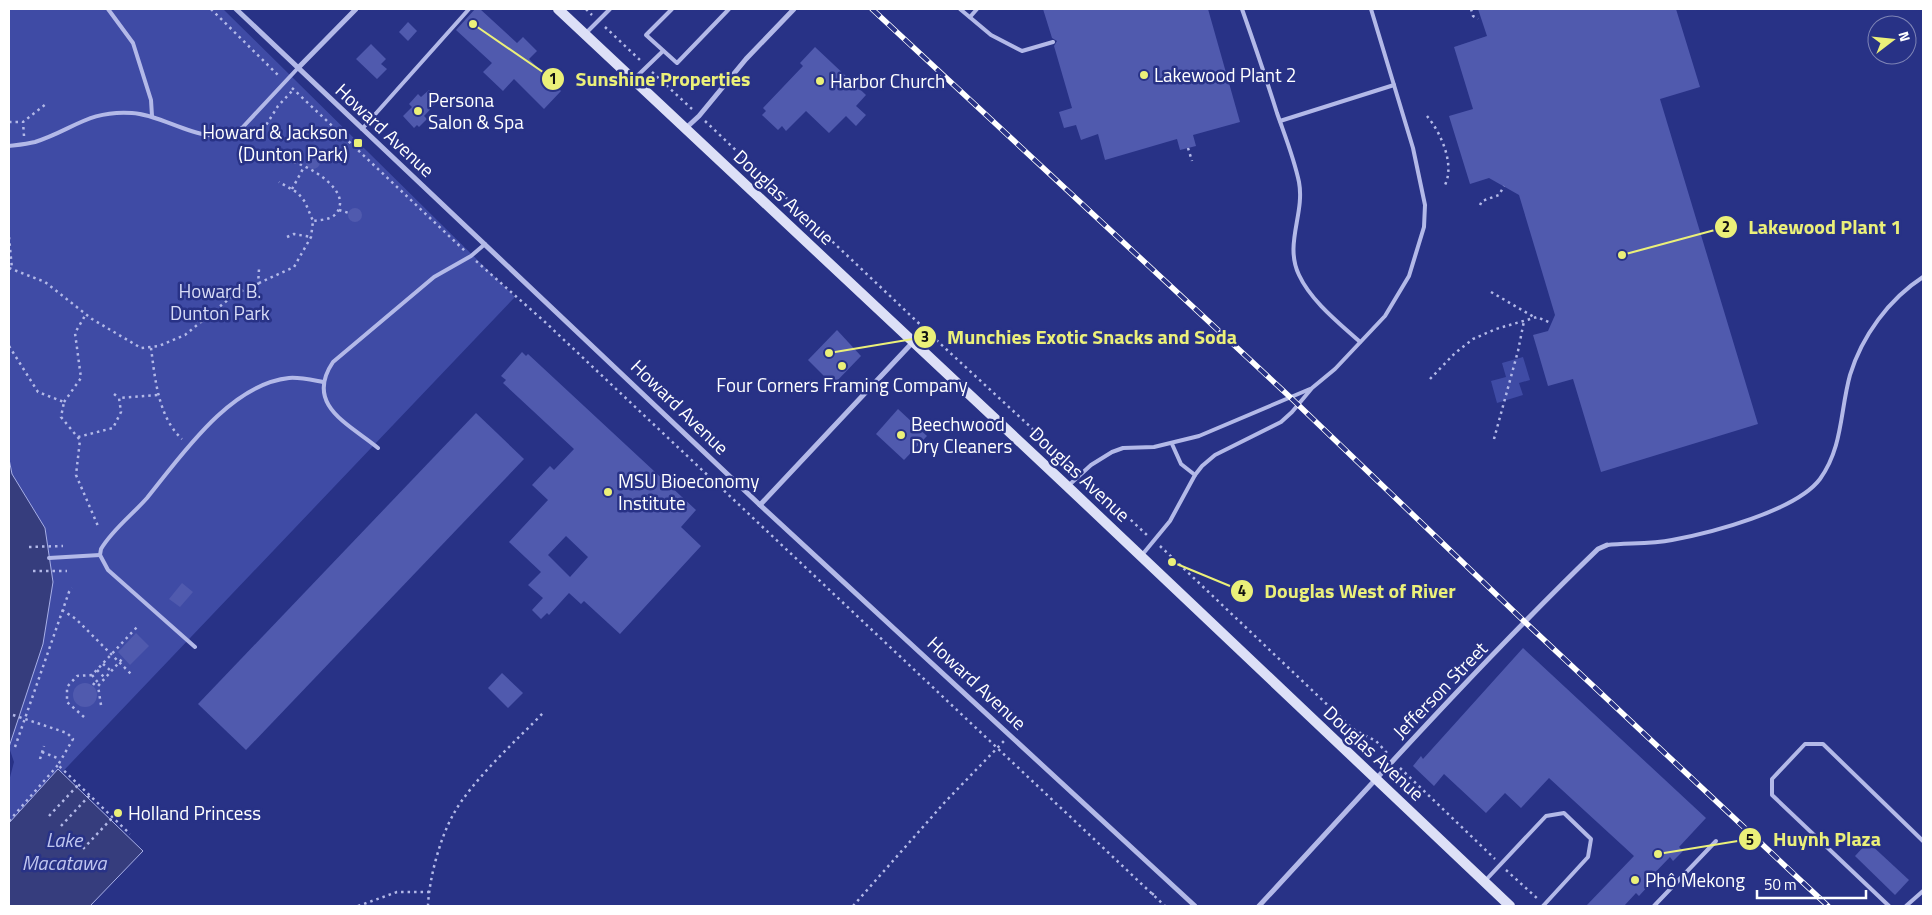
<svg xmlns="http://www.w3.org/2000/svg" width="1932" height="915" font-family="'Titillium Web',sans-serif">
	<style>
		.green { fill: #3f4ba5 }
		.water { fill: #363d7d; stroke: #a8b0e8 }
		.building { fill: #505aae; fill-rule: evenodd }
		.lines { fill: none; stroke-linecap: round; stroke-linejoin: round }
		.path { stroke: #b3b9e8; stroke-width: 2.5; stroke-dasharray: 2.5 4; stroke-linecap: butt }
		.lane { stroke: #b3b9e8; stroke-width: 4 }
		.street { stroke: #b3b9e8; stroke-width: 5 }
		.secondary { stroke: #dde0f7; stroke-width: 10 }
		.rail-casing { stroke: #fff; stroke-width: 5.5 }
		.rail { stroke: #283286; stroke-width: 4; stroke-dasharray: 11; stroke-linecap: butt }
		.poi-dot { fill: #ebf079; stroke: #283286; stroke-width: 2 }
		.labels { text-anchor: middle; stroke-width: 5; stroke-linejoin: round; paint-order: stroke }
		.poi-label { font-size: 19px; fill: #fff; stroke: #283286; text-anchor: start }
		.street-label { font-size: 19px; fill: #fff; stroke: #283286 }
		.park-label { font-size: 19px; fill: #d7dbf6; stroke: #283286 }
		.water-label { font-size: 20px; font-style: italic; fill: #bfc5ef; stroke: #283286 }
		.leader { fill: none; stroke: #ebf079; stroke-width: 2 }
		.callout-dot { fill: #ebf079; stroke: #283286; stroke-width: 2 }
		.mark-label { font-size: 15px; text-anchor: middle; font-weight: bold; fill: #111 }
		.callout-label { font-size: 20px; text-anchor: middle; font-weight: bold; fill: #ebf079; stroke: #283286; stroke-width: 5; stroke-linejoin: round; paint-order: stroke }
	</style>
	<rect width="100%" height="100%" fill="#283286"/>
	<!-- green -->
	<g class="green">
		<path d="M9,9H223L515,297L9,828V781L14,762L9,747L53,582L45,528L12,474L9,459Z"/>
		<path d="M1523,357L1530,380L1519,383L1523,395L1497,403L1491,381L1506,377L1502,363Z"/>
	</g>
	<!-- water -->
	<g class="water">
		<path d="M9,459L12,474L45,528L53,582L43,644L9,747Z"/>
		<path d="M58,769L143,851L90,906H9V823Z"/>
	</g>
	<!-- building -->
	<g class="building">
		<path d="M475,9H480L517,43L523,37L537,51L529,59L561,91L544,109L514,79L503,91L483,72L492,63L456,30Z"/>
		<path d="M1043,9H1208L1240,122L1193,135L1196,146L1180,150L1177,139L1105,160L1098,134L1081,140L1076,125L1064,128L1059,112L1072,108L1054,46L1057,41L1052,38Z"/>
		<path d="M1478,9H1676L1700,87L1660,99L1758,424L1601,472L1573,379L1548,386L1533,335L1548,331L1555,315L1519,195L1489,178L1470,184L1449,116L1473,109L1454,47L1487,36Z"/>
		<path d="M408,22L417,31L408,41L399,32Z"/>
		<path d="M371,44L386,59L381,64L387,69L377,79L356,59Z"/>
		<path d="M815,47L866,95L856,106L866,115L856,126L846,116L829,133L806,111L786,131L782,126L778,130L762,115L766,111L763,108L803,66L800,63Z"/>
		<path d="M429,90L439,100L424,116L427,119L419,127L417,125L414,128L403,116L412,107L409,104L418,94L421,97Z"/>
		<circle cx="313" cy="162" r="7"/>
		<circle cx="355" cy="215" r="7"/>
		<path d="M837,330L861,356L833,385L808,360Z"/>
		<path d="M522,352L526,356L528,354L696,510L681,527L701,546L620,634L584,601L581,604L569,593L549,615L547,613L541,619L532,610L543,598L528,585L541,572L509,542L548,500L532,485L550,466L554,470L574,449L503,383L506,380L501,376ZM566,536L588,557L570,577L548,555Z"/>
		<path d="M898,409L927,436L904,460L876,434Z"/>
		<path d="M476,413L524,459L246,750L198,704Z"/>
		<path d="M182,583L193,592L180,607L169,599Z"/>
		<path d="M136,633L149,646L130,665L118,652Z"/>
		<path d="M1523,648L1706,818L1679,847L1683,851L1673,861L1670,857L1646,882L1649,885L1639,896L1636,893L1624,906H1586L1634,856L1549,778L1521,808L1505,793L1486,813L1444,774L1434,786L1413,766L1421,756L1423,759Z"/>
		<path d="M502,673L523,693L508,708L488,688Z"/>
		<circle cx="85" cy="695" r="12"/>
		<path d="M1868,842L1909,880L1895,895L1855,856Z"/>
	</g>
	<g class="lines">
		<!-- path -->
		<g class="path">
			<path d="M211,9L279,76"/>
			<path d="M586,9L592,15"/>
			<path d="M1471,9L1473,16L1478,19"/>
			<path d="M605,27L641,61"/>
			<path d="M652,72L692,109"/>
			<path d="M292,88L465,251"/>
			<path d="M1427,116C1441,133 1455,164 1445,185"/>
			<path d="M705,121L946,349L1075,468"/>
			<path d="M9,122H18"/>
			<path d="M263,130L278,106L294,89"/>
			<path d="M24,136L23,122L46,104"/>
			<path d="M1188,148L1192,161"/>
			<path d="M281,159C299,160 342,183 340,204C339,210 337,214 332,217C326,220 319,220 313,221"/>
			<path d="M292,189L304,167"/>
			<path d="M1480,205L1482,201L1499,195L1504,186"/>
			<path d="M339,210L349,213"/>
			<path d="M9,237L12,269"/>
			<path d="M287,237L294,234L311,237"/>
			<path d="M476,261L545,322L1165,906"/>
			<path d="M9,268L45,282L92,319L141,348L159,346L185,335L235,294L294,267L311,237L313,221L305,202L298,193L279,182"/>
			<path d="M258,285L259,269"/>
			<path d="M1491,292L1534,317"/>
			<path d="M9,346L38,392L64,402L61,417L80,440L76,475L98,526"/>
			<path d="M151,348C155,378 158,417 182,439"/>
			<path d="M1430,379L1455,353L1473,339L1496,329L1537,317L1551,323"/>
			<path d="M114,394L119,398"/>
			<path d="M64,402L81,378L75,333L86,314"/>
			<path d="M78,437L113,428L121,412L119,398L158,395"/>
			<path d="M1494,439L1518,351L1524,321"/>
			<path d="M1088,480L1148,536"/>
			<path d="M1160,546L1353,729L1376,741L1388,754"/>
			<path d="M29,547L63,546"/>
			<path d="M33,571H67"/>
			<path d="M62,610L76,619L131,674"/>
			<path d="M103,664L111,671"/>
			<path d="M97,670L105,678"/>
			<path d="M92,675L99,684"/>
			<path d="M93,685L96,681"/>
			<path d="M101,705L98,686L123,658"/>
			<path d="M13,715L67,733L73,739L58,765L130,834"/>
			<path d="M84,717L67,702V687L77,676L92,675L138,626"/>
			<path d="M15,747L69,592L72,588"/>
			<path d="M42,752L60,759"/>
			<path d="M40,759L44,746"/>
			<path d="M1400,768L1495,859"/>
			<path d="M49,816L79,784"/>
			<path d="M9,821L58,765"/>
			<path d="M61,826L90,795"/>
			<path d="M83,849L113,817"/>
			<path d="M1506,870L1539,900"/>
			<path d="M1152,895L1156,890"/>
			<path d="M358,906L397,892H429"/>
			<path d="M428,906C429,879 440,838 453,815C471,781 517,740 544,712"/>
			<path d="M853,906L945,802L1004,741"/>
		</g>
		<!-- lane -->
		<g class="lane">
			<path d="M108,9L133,43L151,100L152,116"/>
			<path d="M672,9L646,35L677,63L729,9"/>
			<path d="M960,9L991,35L1022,51L1053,42"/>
			<path d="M1242,9C1254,43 1266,78 1277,113C1285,136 1294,158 1299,182C1305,214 1284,244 1299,275C1311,301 1339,323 1360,342"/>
			<path d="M970,17L977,9"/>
			<path d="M586,33L610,9"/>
			<path d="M634,79L663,51"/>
			<path d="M1280,121L1394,85"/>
			<path d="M362,129L469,9"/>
			<path d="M9,146C17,145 27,144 35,142C73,130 88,110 132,113C168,115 207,151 242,128L298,68"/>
			<path d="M1172,444L1181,464L1195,475"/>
			<path d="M378,448C349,424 304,405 333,362L434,277L471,256L485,244"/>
			<path d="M1068,486L1091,465L1112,452L1123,448L1154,447L1199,436L1310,389"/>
			<path d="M1607,545C1629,543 1651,544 1672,540C1710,533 1796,511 1820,479C1843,447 1840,411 1850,375C1862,336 1889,299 1923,277"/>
			<path d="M1142,555L1170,521L1195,475L1202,466L1215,455L1281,422L1292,412L1312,388L1335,369L1385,316L1409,276L1424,227L1425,205L1413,148L1371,9"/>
			<path d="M49,558L100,555"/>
			<path d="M195,647L108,570L100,555L101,549C112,530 132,515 147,498C181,456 230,384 289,378C299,377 312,380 323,382"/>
			<path d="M1484,882L1546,816L1564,813L1591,839L1588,857L1543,906"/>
			<path d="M1654,906L1716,841"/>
			<path d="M1889,906L1772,795V779L1805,744H1823L1923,841"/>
			<path d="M1906,906L1923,891"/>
		</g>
		<!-- street -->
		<g class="street">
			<path d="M236,9L760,505L1195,906"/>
			<path d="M298,68L356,9"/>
			<path d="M686,128L699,116L746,59L794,9"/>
			<path d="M760,505L913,342"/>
			<path d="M1259,906C1370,786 1480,663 1598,549L1607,545"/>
		</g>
		<!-- secondary -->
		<path class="secondary" d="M558,9L1068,487L1510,906"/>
		<defs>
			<path id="rail" d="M872,9L1290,397L1526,623L1828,906"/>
		</defs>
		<!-- rail casing -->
		<use href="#rail" class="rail-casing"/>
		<!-- rail -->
		<use href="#rail" class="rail"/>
	</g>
	<!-- markers -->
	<g class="poi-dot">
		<circle cx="1144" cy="75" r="5"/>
		<circle cx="820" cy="81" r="5"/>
		<circle cx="418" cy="111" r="5"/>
		<rect x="353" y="138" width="10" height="10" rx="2.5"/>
		<circle cx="842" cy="366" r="5"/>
		<circle cx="901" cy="435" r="5"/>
		<circle cx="608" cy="492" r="5"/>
		<circle cx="118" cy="813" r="5"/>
		<circle cx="1635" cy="880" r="5"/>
	</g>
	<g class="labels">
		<!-- poi labels -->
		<g class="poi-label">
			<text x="1154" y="82">Lakewood Plant 2</text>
			<text x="830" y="88">Harbor Church</text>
			<text x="428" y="107">Persona<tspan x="428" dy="22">Salon &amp; Spa</tspan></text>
			<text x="348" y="139" text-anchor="end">Howard &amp; Jackson<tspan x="348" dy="22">(Dunton Park)</tspan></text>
			<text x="842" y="392" text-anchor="middle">Four Corners Framing Company</text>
			<text x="911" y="431">Beechwood<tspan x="911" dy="22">Dry Cleaners</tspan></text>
			<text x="618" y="488">MSU Bioeconomy<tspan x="618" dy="22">Institute</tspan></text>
			<text x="128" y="820">Holland Princess</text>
			<text x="1645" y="887">Phô Mekong</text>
		</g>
		<!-- street labels -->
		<g class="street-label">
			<text transform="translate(385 130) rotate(43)" y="7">Howard Avenue</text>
			<text transform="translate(784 197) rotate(43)" y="7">Douglas Avenue</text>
			<text transform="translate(680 407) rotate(44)" y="7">Howard Avenue</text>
			<text transform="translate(1080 474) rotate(43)" y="7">Douglas Avenue</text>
			<text transform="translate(977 683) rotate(43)" y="7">Howard Avenue</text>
			<text transform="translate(1440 690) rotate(-46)" y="7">Jefferson Street</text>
			<text transform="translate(1374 753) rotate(43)" y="7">Douglas Avenue</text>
		</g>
		<!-- park labels -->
		<g class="park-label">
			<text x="220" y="298">Howard B.<tspan x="220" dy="22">Dunton Park</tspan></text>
		</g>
		<!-- water labels -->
		<g class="water-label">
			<text x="64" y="847">Lake<tspan x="64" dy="23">Macatawa</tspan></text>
		</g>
	</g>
	<!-- callouts -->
	<path class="leader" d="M473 24L553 79M1622 255L1726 227M829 353L925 337M1172 562L1242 591M1658 854L1750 839"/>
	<g class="callout-dot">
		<circle cx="473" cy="24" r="5"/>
		<circle cx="1622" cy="255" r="5"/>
		<circle cx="829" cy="353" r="5"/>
		<circle cx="1172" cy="562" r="5"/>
		<circle cx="1658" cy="854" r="5"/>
		<circle cx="553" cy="79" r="12"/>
		<circle cx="1726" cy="227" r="12"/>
		<circle cx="925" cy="337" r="12"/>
		<circle cx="1242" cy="591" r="12"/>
		<circle cx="1750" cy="839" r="12"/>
	</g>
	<g class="mark-label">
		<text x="553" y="84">1</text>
		<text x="1726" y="232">2</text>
		<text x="925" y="342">3</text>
		<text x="1242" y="596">4</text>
		<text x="1750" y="845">5</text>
	</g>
	<g class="callout-label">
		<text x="663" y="86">Sunshine Properties</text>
		<text x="1825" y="234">Lakewood Plant 1</text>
		<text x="1092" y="344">Munchies Exotic Snacks and Soda</text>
		<text x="1360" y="598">Douglas West of River</text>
		<text x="1827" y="846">Huynh Plaza</text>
	</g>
	<!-- border -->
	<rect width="1932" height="915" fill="none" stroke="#ffffff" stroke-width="20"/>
	<!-- north arrow -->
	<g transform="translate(1892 40) rotate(74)"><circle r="24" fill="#283286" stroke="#7e84b6"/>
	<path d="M0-4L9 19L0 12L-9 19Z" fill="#ebf079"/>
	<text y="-8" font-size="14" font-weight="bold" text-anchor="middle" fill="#ffffff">N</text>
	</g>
	<!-- scale -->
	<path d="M1757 890v8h109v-8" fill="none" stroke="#ffffff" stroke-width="2.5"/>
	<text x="1764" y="890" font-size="15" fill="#ffffff" stroke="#283286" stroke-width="4" paint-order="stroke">50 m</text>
</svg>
